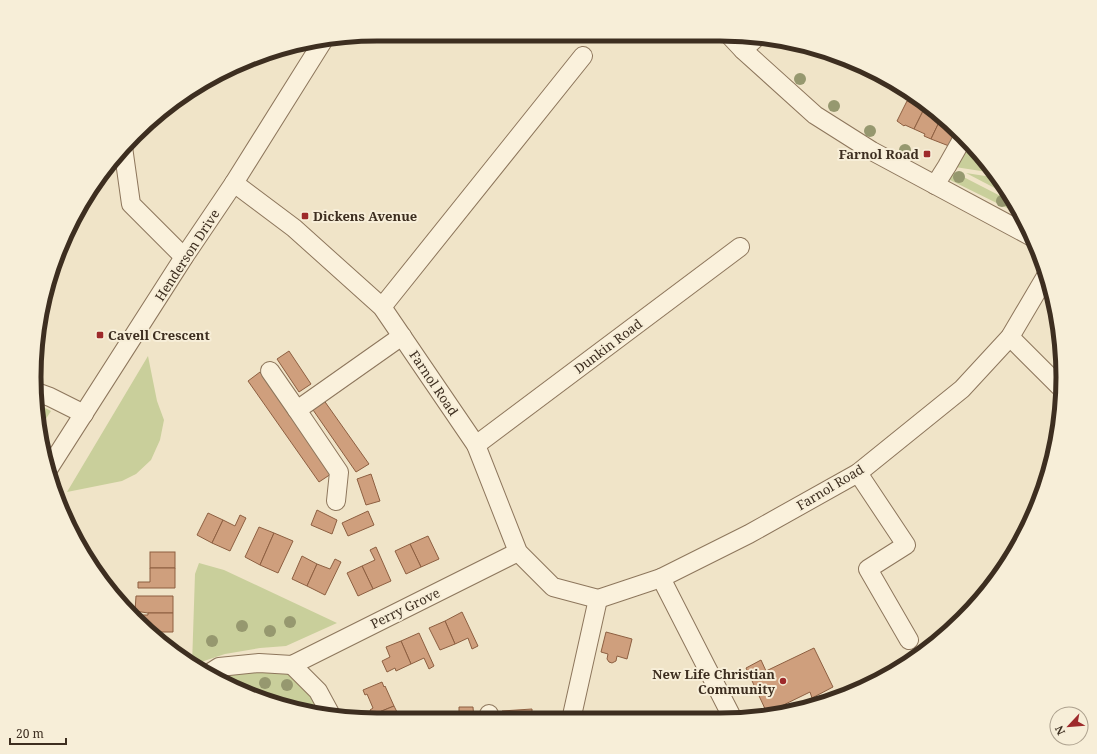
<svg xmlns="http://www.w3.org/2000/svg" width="1097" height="754" font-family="'Noto Serif',serif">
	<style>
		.grass { fill: #c9cf9b }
		.building { fill: #cf9f7d; stroke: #8d5f41 }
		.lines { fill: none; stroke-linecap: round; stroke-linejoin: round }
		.minor-casing { stroke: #8d765c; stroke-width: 20 }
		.minor { stroke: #faf1dc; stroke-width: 18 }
		.tree { fill: #96986f }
		.poi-dot { fill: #9e2a2b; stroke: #f7eed8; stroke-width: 1.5 }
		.labels { text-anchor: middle; stroke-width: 4; stroke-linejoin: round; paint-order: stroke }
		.poi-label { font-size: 13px; font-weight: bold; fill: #3d2e20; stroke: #f7eed8; text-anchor: end }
		.street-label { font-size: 13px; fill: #3d2e20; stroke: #f7eed8 }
		.rim { fill: none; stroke: #3d2e20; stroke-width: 5 }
	</style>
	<rect width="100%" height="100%" fill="#f0e4c8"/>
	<!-- grass -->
	<g class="grass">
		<path d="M967,139L994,173L955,167Z"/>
		<path d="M950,170L1014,203L1021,215L946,178Z"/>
		<path d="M966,173L998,178L1005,187L1010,196Z"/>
		<path d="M148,356L157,401L164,420L160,440L151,460L136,474L122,481L67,492Z"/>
		<path d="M39,405L51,411L40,428Z"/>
		<path d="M199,563L224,570L337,623L286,646L260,648L225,654L192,665L195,574Z"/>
		<path d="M256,672L292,674L318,703L324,715L310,713L246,694L219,679L224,676Z"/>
	</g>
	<!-- building -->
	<g class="building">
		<path d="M907,101L924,109L914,129L905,125L904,126L897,121Z"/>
		<path d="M924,109L941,118L931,139L924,136L925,134L914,129Z"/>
		<path d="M941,118L957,130L949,146L931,139Z"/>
		<path d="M289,351L311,384L299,392L277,359Z"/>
		<path d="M260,372L331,474L319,482L248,381Z"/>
		<path d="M323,399L369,464L356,472L311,407Z"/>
		<path d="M371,474L380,501L366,505L357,479Z"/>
		<path d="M317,510L337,520L332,534L311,525Z"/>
		<path d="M368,511L374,525L348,536L342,523Z"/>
		<path d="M208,513L223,520L212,543L197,535Z"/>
		<path d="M240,515L246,518L230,551L212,543L223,520L235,526Z"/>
		<path d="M259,527L274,533L260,565L245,557Z"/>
		<path d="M274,533L293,541L278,573L260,565Z"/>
		<path d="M428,536L439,559L421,567L410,544Z"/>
		<path d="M410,544L421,567L406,574L395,551Z"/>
		<path d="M376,547L391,581L373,589L362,566L375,560L370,550Z"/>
		<rect x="150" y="552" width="25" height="16"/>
		<path d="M302,556L317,564L307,586L292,579Z"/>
		<path d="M335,559L341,562L325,595L307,586L317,564L330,569Z"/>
		<path d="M362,566L373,589L358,596L347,573Z"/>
		<path d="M150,568H175V588H138V582H150Z"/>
		<path d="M136,596H173V613H148L135,611Z"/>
		<path d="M462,612L478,646L472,649L468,638L455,644L445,621Z"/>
		<path d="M148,613H173V632H150L138,623V615H148Z"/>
		<path d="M445,621L455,644L440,650L429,628Z"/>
		<path d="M606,632L632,639L627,659L617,656L616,661L612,663L609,662L607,659L608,654L601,652Z"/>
		<path d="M419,633L434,666L429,669L424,658L411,664L401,641Z"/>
		<path d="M401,641L411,664L396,671L395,668L387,672L382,661L390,657L386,647Z"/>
		<path d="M814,648L833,687L812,698L810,692L767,713L746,668L761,660L766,671Z"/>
		<path d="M382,682L384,687L385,686L394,706L372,715L370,710L373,708L367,694L365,695L363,690Z"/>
		<path d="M394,706L401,720H374L372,715Z"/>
		<path d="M459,707H473L474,720H459Z"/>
		<path d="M532,709V720H502V711Z"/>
	</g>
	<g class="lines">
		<defs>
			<g id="minor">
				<path d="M729,35L743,50L815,115L872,151L1032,237"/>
				<path d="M743,50L756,38"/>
				<path d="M123,147L131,204L184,257"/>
				<path d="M234,183L294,228L382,307L476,445L518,552L553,587L598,599L661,578L749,534L858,473L962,389L1010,337L1046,276"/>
				<path d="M935,185L947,166L964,136"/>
				<path d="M382,307L583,56"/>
				<path d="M1010,337L1062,389"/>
				<path d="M270,371L297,410"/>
				<path d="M39,393L50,397L84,414"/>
				<path d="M476,445L740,247"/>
				<path d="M49,468L184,257L234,183L323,41"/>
				<path d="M858,473L906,545L868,569L909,640"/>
				<path d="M336,501L339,472L297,410L402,336"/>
				<path d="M661,578L733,719"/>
				<path d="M292,665L318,691L331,715"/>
				<path d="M208,674L219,667L259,663L292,665L518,552"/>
				<path d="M489,714V720"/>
				<path d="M571,720L598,599"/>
			</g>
		</defs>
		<!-- minor casing -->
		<use href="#minor" class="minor-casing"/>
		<!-- minor -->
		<use href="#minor" class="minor"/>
	</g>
	<!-- trees -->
	<g class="tree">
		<circle cx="800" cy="79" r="6"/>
		<circle cx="834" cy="106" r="6"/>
		<circle cx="870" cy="131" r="6"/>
		<circle cx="905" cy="150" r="6"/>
		<circle cx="959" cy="177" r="6"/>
		<circle cx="1002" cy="201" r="6"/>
		<circle cx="290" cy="622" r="6"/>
		<circle cx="242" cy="626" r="6"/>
		<circle cx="270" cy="631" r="6"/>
		<circle cx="212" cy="641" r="6"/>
		<circle cx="265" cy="683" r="6"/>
		<circle cx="287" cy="685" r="6"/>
	</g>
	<!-- markers -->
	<g class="poi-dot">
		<rect x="923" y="150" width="8" height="8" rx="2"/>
		<rect x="301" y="212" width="8" height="8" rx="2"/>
		<rect x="96" y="331" width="8" height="8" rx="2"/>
		<circle cx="783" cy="681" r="4"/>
	</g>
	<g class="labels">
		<!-- poi labels -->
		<g class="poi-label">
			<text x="919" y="159">Farnol Road</text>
			<text x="313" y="221" text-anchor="start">Dickens Avenue</text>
			<text x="108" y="340" text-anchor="start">Cavell Crescent</text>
			<text x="775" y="679">New Life Christian<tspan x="775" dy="15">Community</tspan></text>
		</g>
		<!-- street labels -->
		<g class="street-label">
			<text transform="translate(187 255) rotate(-57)" y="5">Henderson Drive</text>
			<text transform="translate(608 346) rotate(-37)" y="5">Dunkin Road</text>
			<text transform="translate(434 383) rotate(56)" y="5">Farnol Road</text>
			<text transform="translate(830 487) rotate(-31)" y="5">Farnol Road</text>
			<text transform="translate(405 608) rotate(-26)" y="5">Perry Grove</text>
		</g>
	</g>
	<!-- crop -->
	<path d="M0 0H1097V754H0ZM377 41H720A336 336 0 0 1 1056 377V377A336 336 0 0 1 720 713H377A336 336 0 0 1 41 377V377A336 336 0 0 1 377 41Z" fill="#f7eed8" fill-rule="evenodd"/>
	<path class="rim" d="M377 41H720A336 336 0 0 1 1056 377V377A336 336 0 0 1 720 713H377A336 336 0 0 1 41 377V377A336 336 0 0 1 377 41Z"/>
	<!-- north arrow -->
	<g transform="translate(1069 726) rotate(244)"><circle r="19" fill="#f7eed8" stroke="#ada18e"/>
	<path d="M0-3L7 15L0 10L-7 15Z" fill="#9e2a2b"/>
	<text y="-6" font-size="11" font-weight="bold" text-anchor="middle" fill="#3d2e20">N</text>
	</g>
	<!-- scale -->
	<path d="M10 738v6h56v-6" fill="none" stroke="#3d2e20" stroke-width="2"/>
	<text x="16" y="738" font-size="12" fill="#3d2e20" stroke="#f7eed8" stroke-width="3" paint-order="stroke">20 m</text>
</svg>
